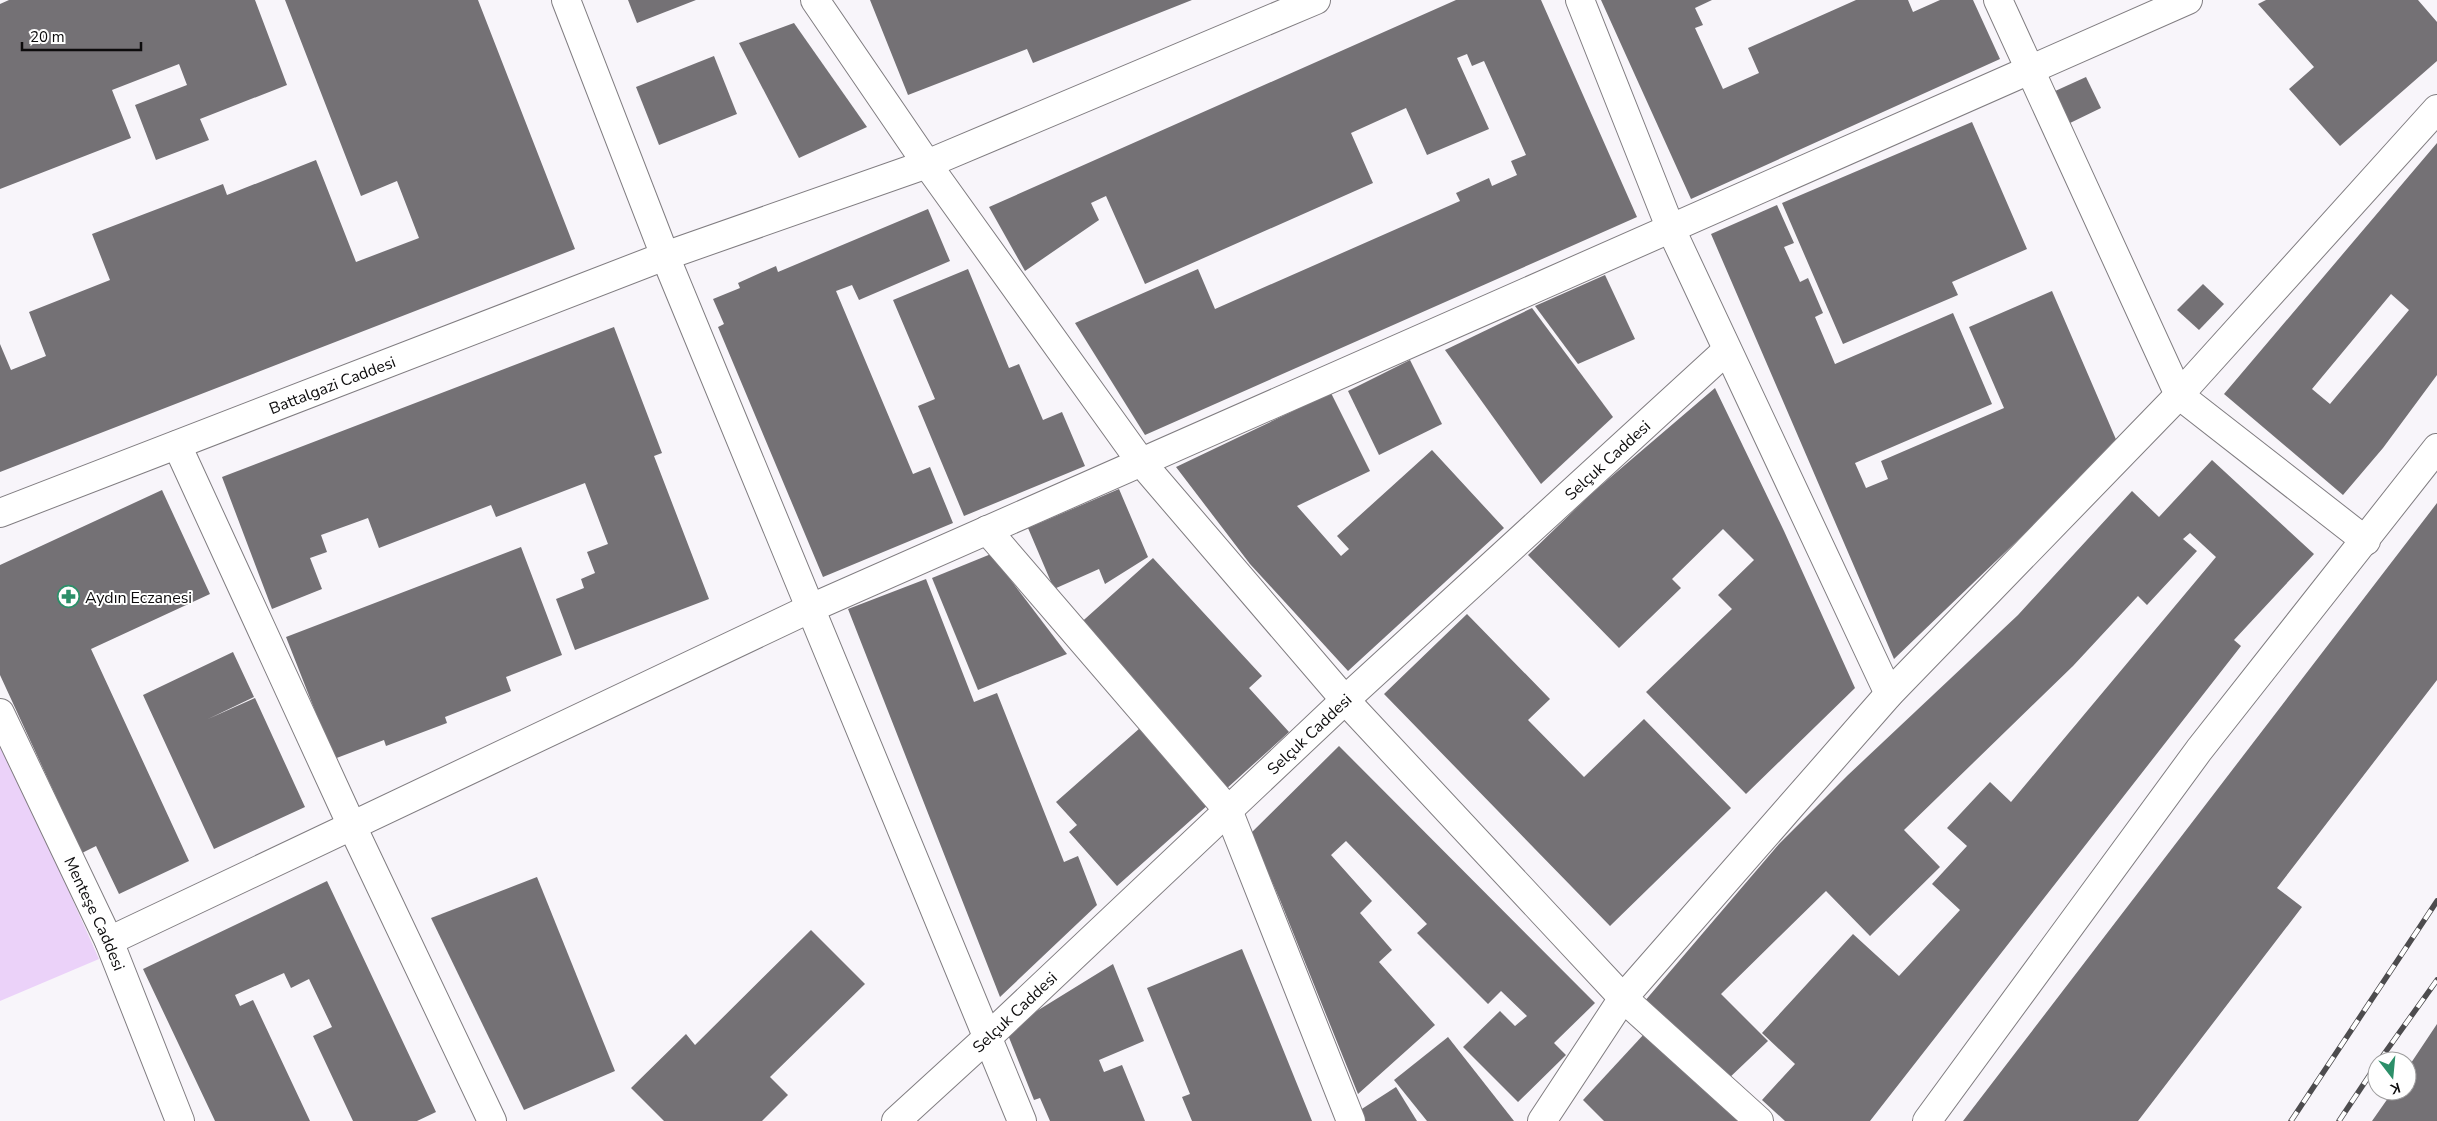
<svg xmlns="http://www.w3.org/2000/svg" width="2437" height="1121" font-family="'Nunito Sans',sans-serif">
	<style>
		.green { fill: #ebd2f9 }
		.building { fill: #747175; fill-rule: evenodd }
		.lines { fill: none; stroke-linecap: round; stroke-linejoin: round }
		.minor-casing { stroke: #807d81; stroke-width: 30 }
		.minor { stroke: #fff; stroke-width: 28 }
		.rail-casing { stroke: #4d4c4e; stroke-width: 5.5 }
		.rail { stroke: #fff; stroke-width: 4; stroke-dasharray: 11; stroke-linecap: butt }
		.labels { text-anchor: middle; stroke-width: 4; stroke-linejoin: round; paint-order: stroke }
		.street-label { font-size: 16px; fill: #0c0b0c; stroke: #fff }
		.poi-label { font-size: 16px; fill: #0c0b0c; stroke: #fff; text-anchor: start }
	</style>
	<rect width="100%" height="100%" fill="#f8f5fa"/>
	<!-- green -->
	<path class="green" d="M0,737L99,959L0,1001Z"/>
	<!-- building -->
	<g class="building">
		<path d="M9,0H255L287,85L200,119L209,140L156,160L135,105L187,85L179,64L112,90L131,138L0,189V4Z"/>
		<path d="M285,0H478L575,249L0,472V344L11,370L46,356L29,312L110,280L92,234L223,184L227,195L316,160L356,262L419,238L397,181L361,196Z"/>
		<path d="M628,0H696L637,23Z"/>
		<path d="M870,0H1192L1033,63L1027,49L908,95Z"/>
		<path d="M1456,0H1541L1637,217L1145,435L1075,323L1198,269L1215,309L1460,201L1456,193L1489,178L1492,186L1517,175L1511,161L1526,155L1484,61L1472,66L1467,54L1457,58L1489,129L1427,155L1406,108L1351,133L1373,183L1145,284L1106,196L1091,203L1099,220L1025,271L989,207Z"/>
		<path d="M1601,0H1712L1695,8L1703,25L1695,28L1723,89L1759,73L1748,48L1856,0H1908L1913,12L1940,0H1973L2000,59L1691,199Z"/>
		<path d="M2266,0H2418L2437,22V61L2340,146L2289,89L2314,67L2258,4Z"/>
		<path d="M794,23L867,127L799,158L739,43Z"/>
		<path d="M714,56L737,114L659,145L636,87Z"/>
		<path d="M2086,77L2101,108L2068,124L2053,92Z"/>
		<path d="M1972,122L2027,249L1952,282L1958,295L1843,344L1782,203Z"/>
		<path d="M2437,143V375L2383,448L2343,495L2224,394ZM2391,294L2409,310L2330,404L2312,389Z"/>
		<path d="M1777,205L1794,243L1784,247L1800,282L1808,278L1823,313L1815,317L1835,364L1953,313L1992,404L1855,463L1866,488L1888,479L1881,461L2004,408L1969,327L2052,291L2118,444L1894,659L1711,234Z"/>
		<path d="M928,209L950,261L859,300L852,285L836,291L913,474L930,467L953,523L823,577L718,327L724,324L713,299L740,288L738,283L776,266L778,272Z"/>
		<path d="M968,269L1009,368L1019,364L1043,420L1062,412L1085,466L964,516L918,406L935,399L893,300Z"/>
		<path d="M1605,275L1635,339L1578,364L1535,306Z"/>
		<path d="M2203,284L2224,304L2199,330L2177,310Z"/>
		<path d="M1532,308L1613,417L1541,484L1445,350Z"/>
		<path d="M614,327L662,453L654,456L709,599L575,650L556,599L584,588L581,579L595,573L587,552L608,544L585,483L496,517L491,505L379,548L368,518L321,535L327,552L310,558L322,589L272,609L222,477Z"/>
		<path d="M1410,360L1442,424L1379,455L1348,391Z"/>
		<path d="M1715,388L1784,531L1855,688L1746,794L1646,692L1732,609L1718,595L1754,560L1723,529L1672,579L1681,588L1619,648L1528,555L1591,494Z"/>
		<path d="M1331,393L1370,471L1297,506L1341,556L1349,549L1337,536L1432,450L1504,528L1348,671L1250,564L1176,467Z"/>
		<path d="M2212,460L2314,554L2234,640L2241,646L1870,1121H1785L1762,1100L1795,1064L1762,1033L1853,934L1899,976L1960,910L1932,884L1967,846L1947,828L1990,782L2011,802L2216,557L2190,533L2183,539L2197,551L2147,605L2138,596L2073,666L1904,830L1940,867L1870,936L1826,891L1721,994L1768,1041L1727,1080L1644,1002L1779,844L1848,775L2018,615L2132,491L2159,517Z"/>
		<path d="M1119,489L1148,557L1105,584L1099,569L1054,589L1028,528Z"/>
		<path d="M162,490L210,594L91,649L189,861L119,894L96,846L82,853L0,675V565Z"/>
		<path d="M2437,503V680L2277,888L2302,907L2138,1121H1963Z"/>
		<path d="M521,547L562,655L506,677L511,691L445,717L447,723L386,746L384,740L334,759L286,637Z"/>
		<path d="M991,554L1067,654L978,690L932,578Z"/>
		<path d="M1153,558L1262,676L1249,688L1289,732L1225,790L1076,627Z"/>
		<path d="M926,579L974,702L997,693L1064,862L1078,856L1097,905L1000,997L848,609Z"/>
		<path d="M1467,614L1550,699L1528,720L1584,777L1644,719L1731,808L1610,926L1384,694Z"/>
		<path d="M233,652L254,697L208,719L255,698L305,807L214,849L143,695Z"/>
		<path d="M1140,728L1209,804L1117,886L1069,832L1077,825L1056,802Z"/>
		<path d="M1339,746L1595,1003L1554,1043L1566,1055L1518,1102L1463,1047L1500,1011L1515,1026L1527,1016L1501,991L1488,1004L1417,933L1427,924L1346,841L1331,855L1372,901L1360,913L1392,950L1379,962L1435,1025L1358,1094L1280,900L1251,833Z"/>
		<path d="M537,877L615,1071L524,1110L431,918Z"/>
		<path d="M327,881L436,1112L417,1121H353L313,1036L332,1027L309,979L291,988L284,973L235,995L240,1006L253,1000L310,1121H215L143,969Z"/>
		<path d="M811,930L865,984L770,1077L788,1095L762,1121H664L631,1088L686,1034L695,1045Z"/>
		<path d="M1242,949L1265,1005L1312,1121H1192L1182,1097L1190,1094L1147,988Z"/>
		<path d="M1113,964L1144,1041L1099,1060L1104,1072L1122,1065L1145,1121H1050L1040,1098L1034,1100L1006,1030Z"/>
		<path d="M2437,1024V1121H2372L2393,1091H2407V1069Z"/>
		<path d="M1645,1033L1741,1121H1604L1583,1100Z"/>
		<path d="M1448,1037L1514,1121H1427L1394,1080Z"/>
		<path d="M1396,1087L1417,1121H1358L1354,1114Z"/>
	</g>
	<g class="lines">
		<defs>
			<g id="minor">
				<path d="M566,0L665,256L1022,1121"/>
				<path d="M815,0L927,164L1141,462L1345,700L1623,998L1759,1121"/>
				<path d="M1580,0L1670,227L1889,694"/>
				<path d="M1998,0L2179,395L2366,541"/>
				<path d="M177,445L352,826L492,1121"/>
				<path id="s1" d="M0,513L665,256L927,164L1316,0"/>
				<path d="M987,530L1228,810L1351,1121"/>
				<path id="s2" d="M0,713L109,941L180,1121"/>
				<path d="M109,941L811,608L2188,0"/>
				<path id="s3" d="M896,1121L988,1037L1345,700L1727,350"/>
				<path d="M1542,1121L1623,998L1889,694L2179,395L2437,109"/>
				<path d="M1927,1121L2199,750L2437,448"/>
			</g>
		</defs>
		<!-- minor casing -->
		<use href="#minor" class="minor-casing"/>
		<!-- minor -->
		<use href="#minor" class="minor"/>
		<defs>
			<g id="rail">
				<path d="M2379,1061L2437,980"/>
				<path d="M2291,1121L2437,901"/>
				<path d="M2339,1121L2377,1064"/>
			</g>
		</defs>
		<!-- rail casing -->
		<use href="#rail" class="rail-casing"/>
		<!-- rail -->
		<use href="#rail" class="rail"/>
	</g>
	<!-- icons -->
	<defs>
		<symbol id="pharmacy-ring" viewBox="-11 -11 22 22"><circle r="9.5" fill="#fff" stroke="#2c8f69" stroke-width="1.5"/><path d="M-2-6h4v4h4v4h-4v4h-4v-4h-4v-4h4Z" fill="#2c8f69"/></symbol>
	</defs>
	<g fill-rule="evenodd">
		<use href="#pharmacy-ring" x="56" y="584" width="25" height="25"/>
	</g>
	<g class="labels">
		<!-- street labels -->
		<g class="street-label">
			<text dy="6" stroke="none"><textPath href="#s1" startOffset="356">Battalgazi Caddesi</textPath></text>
			<text dy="6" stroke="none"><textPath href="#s3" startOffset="971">Selçuk Caddesi</textPath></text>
			<text dy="6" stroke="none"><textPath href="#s3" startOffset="566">Selçuk Caddesi</textPath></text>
			<text dy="6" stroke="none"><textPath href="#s2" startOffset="222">Menteşe Caddesi</textPath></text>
			<text dy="6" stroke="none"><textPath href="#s3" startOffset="161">Selçuk Caddesi</textPath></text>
		</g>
		<!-- poi labels -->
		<g class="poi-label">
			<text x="85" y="603">Aydın Eczanesi</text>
		</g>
	</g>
	<!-- north arrow -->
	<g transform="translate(2392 1076) rotate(164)"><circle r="24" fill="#ffffff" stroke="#9e9d9e"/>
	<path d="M0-4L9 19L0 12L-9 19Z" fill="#2c8f69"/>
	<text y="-8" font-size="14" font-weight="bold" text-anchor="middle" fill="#0c0b0c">K</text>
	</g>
	<!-- scale -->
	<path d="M22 42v8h119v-8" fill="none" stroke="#0c0b0c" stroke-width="2.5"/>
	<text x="30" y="42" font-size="15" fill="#0c0b0c" stroke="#ffffff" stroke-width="4" paint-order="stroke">20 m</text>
</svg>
